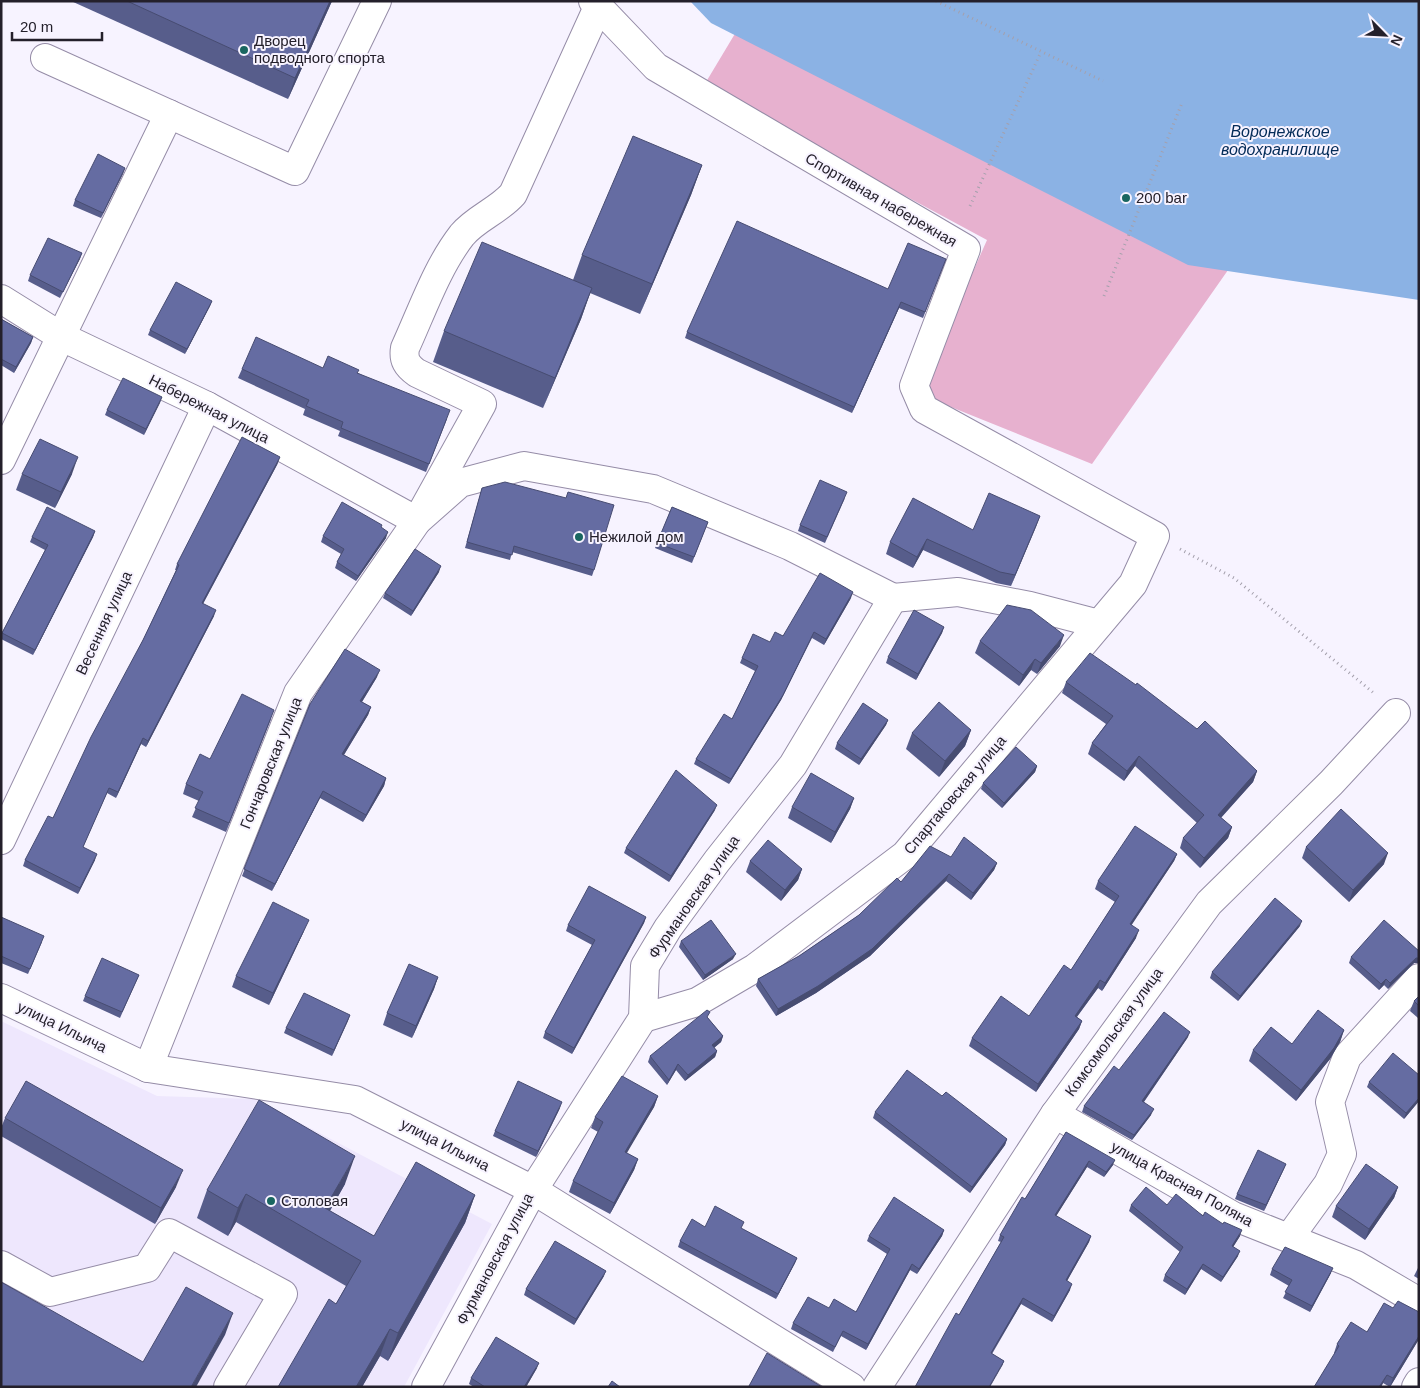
<svg xmlns="http://www.w3.org/2000/svg" width="1420" height="1388" font-family="Arial,sans-serif">
	<style>
		.built { fill: #eee7fd }
		.green { fill: #e7b1cf }
		.water { fill: #8bb2e4 }
		.lines { fill: none; stroke-linecap: round; stroke-linejoin: round }
		.minor-casing { stroke: #958ca7; stroke-width: 30 }
		.path { stroke: #a4a0ac; stroke-width: 3; stroke-dasharray: 1 4; stroke-linecap: butt }
		.minor { stroke: #fff; stroke-width: 28 }
		.wall { fill: #575d8b }
		.shaded-wall { fill: #474c71 }
		.building { fill: #656ca2; stroke: #474c71 }
		.poi-dot { fill: #196660; stroke: #f7f3ff; stroke-width: 2 }
		.labels { text-anchor: middle; stroke-width: 4; stroke-linejoin: round; paint-order: stroke }
		.poi-label { font-size: 15px; fill: #24202b; stroke: #f7f3ff; text-anchor: start }
		.street-label { font-size: 15px; fill: #24202b; stroke: #f7f3ff }
		.water-label { font-size: 16px; font-style: italic; fill: #032b58; stroke: #f7f3ff }
	</style>
	<rect width="100%" height="100%" fill="#f7f3ff"/>
	<!-- built -->
	<path class="built" d="M1,1021L157,1096L255,1099L492,1224L404,1387H1Z"/>
	<!-- green -->
	<path class="green" d="M742,22L1247,243L1092,464L936,401L925,380L987,240L703,87Z"/>
	<!-- water -->
	<path class="water" d="M690,1H1419V300L1188,265L711,23Z"/>
	<g class="lines">
		<defs>
			<g id="minor">
				<path d="M593,1L656,67L966,249L914,386L924,409L1155,536L1133,584L905,855L755,968L697,1002L643,1018"/>
				<path d="M45,58L295,171L377,1"/>
				<path d="M1,299L62,337L207,406L417,521L460,483L524,466L653,489L790,546L893,598L793,765L717,861L668,928L645,966L643,1018L533,1190L426,1387"/>
				<path d="M1,460L169,114"/>
				<path d="M893,598L958,592L1030,606L1099,624"/>
				<path d="M1,840L207,406"/>
				<path d="M1,998L148,1068L355,1100L533,1190L851,1387"/>
				<path d="M148,1068L298,693L417,521L482,404L417,373C407,366 403,360 405,348C422,311 437,267 462,235C476,218 498,211 513,194L598,7"/>
				<path d="M1055,1114L1233,1216L1356,1265L1419,1302"/>
				<path d="M1289,1238L1328,1184L1342,1154L1330,1102L1347,1057L1419,978"/>
				<path d="M1,1265L50,1292L147,1268L169,1233L283,1294L228,1387"/>
				<path d="M877,1387L1055,1114L1209,903L1331,783L1396,713"/>
				<path d="M1416,1387L1419,1382"/>
			</g>
		</defs>
		<!-- minor casing -->
		<use href="#minor" class="minor-casing"/>
		<!-- path -->
		<g class="path">
			<path d="M936,1L1103,81"/>
			<path d="M970,206L1041,52"/>
			<path d="M1104,296L1182,103"/>
			<path d="M1180,549L1234,578L1375,694"/>
		</g>
		<!-- minor -->
		<use href="#minor" class="minor"/>
	</g>
	<!-- wall -->
	<g class="wall">
		<path d="M71,1H332L288,99Z"/>
		<path d="M702,165L691,195L640,314L590,293L581,319L543,408L433,362L444,331L573,280L582,255Z"/>
		<path d="M125,168L101,218L73,206L75,200Z"/>
		<path d="M82,253L60,298L28,281L30,275Z"/>
		<path d="M946,259L923,318L899,308L852,413L685,338L687,332L888,289Z"/>
		<path d="M212,301L210,306L185,354L148,335L150,330Z"/>
		<path d="M1,319L33,337L31,343L14,373L1,365Z"/>
		<path d="M323,368L358,373L447,419L426,472L338,436L340,431L303,415L305,409L238,378L242,369Z"/>
		<path d="M162,397L144,435L105,415L107,410Z"/>
		<path d="M278,463L203,604L214,616L146,747L141,744L116,798L107,793L83,847L95,860L78,894L23,866L25,860L53,818L143,640L176,570H175L177,564Z"/>
		<path d="M22,474H72L55,508L16,490Z"/>
		<path d="M482,488L594,570L592,576L512,552L510,560L465,548Z"/>
		<path d="M845,498L825,543L798,531L800,525Z"/>
		<path d="M672,507L708,522L692,563L655,548Z"/>
		<path d="M1040,516L1011,586L996,583L923,550L913,568L886,554L890,542L973,530Z"/>
		<path d="M381,528L386,538L356,581L335,568L337,562L341,554L321,542L323,536Z"/>
		<path d="M95,531L93,537L33,655L1,639L2,633L45,550L30,542L32,537Z"/>
		<path d="M439,572L411,616L383,598L385,593Z"/>
		<path d="M851,598L824,645L812,638L781,700L729,784L694,764L696,759L732,719L755,671L740,663L742,658Z"/>
		<path d="M944,627L942,633L916,680L886,663L888,657Z"/>
		<path d="M980,641L1060,646L1037,674L1031,670L1019,686L975,653Z"/>
		<path d="M377,677L362,702L371,707L368,715L344,755L386,778L384,786L363,822L320,798L272,891L242,876L310,704Z"/>
		<path d="M1066,682L1197,729L1257,771L1253,782L1221,818L1232,827L1228,838L1200,868L1180,848L1183,838L1197,823L1135,766L1124,781L1088,754L1092,743L1106,724L1062,693Z"/>
		<path d="M271,719L226,832L192,817L199,801L183,794L186,784L210,759Z"/>
		<path d="M888,720L886,725L859,765L835,749L837,743Z"/>
		<path d="M971,730L965,746L939,777L906,749L912,733Z"/>
		<path d="M1037,766L1035,772L1002,808L981,789L983,783Z"/>
		<path d="M854,798L850,809L831,843L788,818L792,807Z"/>
		<path d="M715,810L669,882L624,853L626,848Z"/>
		<path d="M1306,847L1384,864L1349,902L1302,858Z"/>
		<path d="M1177,854L1174,861L1131,925L1136,938L1102,991L1098,988L1077,1017L1082,1021L1079,1029L1036,1092L969,1046L972,1038L1029,1016L1071,970L1115,902L1095,889L1098,881Z"/>
		<path d="M951,857L997,863L994,870L971,900L946,881L870,956L816,993L776,1016L756,986L758,979L799,956L859,915L901,882Z"/>
		<path d="M750,861L802,869L798,880L781,901L746,872Z"/>
		<path d="M1,917L42,942L28,974L1,963Z"/>
		<path d="M646,917L644,923L572,1054L543,1038L545,1032L592,945L566,931L568,925Z"/>
		<path d="M1300,926L1238,1001L1210,978L1212,972Z"/>
		<path d="M304,931L269,1005L232,987L236,976Z"/>
		<path d="M681,941L733,959L703,980L679,947Z"/>
		<path d="M1351,957L1414,963L1388,989L1384,985L1379,990L1349,963Z"/>
		<path d="M139,975L120,1018L83,1001L85,996Z"/>
		<path d="M438,977L434,989L412,1038L383,1025L387,1013Z"/>
		<path d="M1419,996V1018H1418L1410,1011L1414,1001Z"/>
		<path d="M350,1015L332,1056L284,1033L286,1028Z"/>
		<path d="M708,1018L723,1036L721,1042L714,1048L717,1051L715,1057L685,1081L676,1070L667,1085L648,1062L650,1056Z"/>
		<path d="M1344,1030L1340,1042L1330,1059L1296,1101L1249,1061L1253,1050L1292,1044Z"/>
		<path d="M1188,1037L1144,1102L1151,1115L1132,1140L1082,1112L1084,1106L1119,1070Z"/>
		<path d="M1419,1075V1101L1404,1119L1367,1087L1369,1082Z"/>
		<path d="M658,1096L654,1107L626,1153L638,1159L634,1170L610,1214L569,1192L573,1181L598,1132L591,1128L595,1117Z"/>
		<path d="M942,1096L1007,1139L1005,1145L970,1193L873,1118L875,1112Z"/>
		<path d="M560,1108L536,1157L493,1136L495,1131Z"/>
		<path d="M5,1118L176,1187L155,1224L1,1136V1128Z"/>
		<path d="M1066,1132L1113,1165L1104,1177L1087,1167L1056,1216L1091,1236L1089,1242L1067,1281L1070,1290L1052,1322L1021,1304L992,1354L1004,1361L1002,1366L959,1315L1001,1242L998,1241L1000,1235L1025,1199Z"/>
		<path d="M1286,1164L1264,1211L1235,1199L1237,1194Z"/>
		<path d="M345,1184L330,1211L374,1236L475,1195L465,1223L388,1361L380,1356L362,1387H278L336,1304L346,1286L236,1222L228,1236L197,1218L207,1190Z"/>
		<path d="M1398,1187L1394,1198L1365,1240L1332,1217L1336,1206Z"/>
		<path d="M1131,1205H1167L1203,1216L1240,1236L1233,1247L1238,1256L1221,1282L1201,1269L1185,1295L1163,1281L1165,1275L1180,1252L1129,1211Z"/>
		<path d="M705,1227L742,1229L797,1258L795,1263L776,1299L678,1247L680,1241Z"/>
		<path d="M944,1230L942,1236L917,1274L910,1270L866,1350L841,1336L833,1352L791,1329L793,1323L829,1308L856,1312L887,1254L867,1241L869,1236Z"/>
		<path d="M1419,1266V1279L1414,1276Z"/>
		<path d="M1272,1269L1331,1273L1310,1312L1283,1298L1289,1286L1270,1275Z"/>
		<path d="M604,1276L574,1325L524,1295L526,1289Z"/>
		<path d="M1393,1308L1419,1312V1339L1390,1387L1383,1383L1381,1387H1314L1335,1354L1334,1353L1337,1344L1367,1332Z"/>
		<path d="M537,1368L526,1387H474L469,1384L471,1378Z"/>
	</g>
	<!-- shaded-wall -->
	<g class="shaded-wall">
		<path d="M330,1H332L288,99L295,78Z"/>
		<path d="M702,165L691,195L640,314L652,284Z"/>
		<path d="M125,168L123,174L101,218L103,213Z"/>
		<path d="M82,253L80,259L60,298L63,292Z"/>
		<path d="M592,288L581,319L543,408L555,378Z"/>
		<path d="M212,301L210,306L185,354L187,349Z"/>
		<path d="M901,302L899,308L852,413L854,407Z"/>
		<path d="M33,337L31,343L14,373L16,367Z"/>
		<path d="M162,397L160,403L144,435L146,429Z"/>
		<path d="M78,457L72,474L55,508L61,492Z"/>
		<path d="M280,457L278,463L200,609L202,603Z"/>
		<path d="M1040,516L1036,527L1011,586L1015,575Z"/>
		<path d="M95,531L93,537L33,655L35,650Z"/>
		<path d="M388,532L386,538L356,581L358,576Z"/>
		<path d="M927,539L923,550L913,568L917,557Z"/>
		<path d="M441,566L439,572L411,616L413,611Z"/>
		<path d="M853,592L851,598L824,645L826,639Z"/>
		<path d="M216,610L214,616L146,747L148,741Z"/>
		<path d="M944,627L942,633L916,680L918,674Z"/>
		<path d="M814,632L781,700L729,784L731,779Z"/>
		<path d="M1064,635L1060,646L1037,674L1041,663Z"/>
		<path d="M1035,659L1031,670L1019,686L1023,675Z"/>
		<path d="M380,670L377,677L358,708L360,701Z"/>
		<path d="M371,707L368,715L340,761L342,754Z"/>
		<path d="M888,720L886,725L859,765L861,759Z"/>
		<path d="M971,730L965,746L939,777L945,761Z"/>
		<path d="M143,738L141,744L116,798L118,792Z"/>
		<path d="M1139,756L1135,766L1124,781L1127,771Z"/>
		<path d="M1037,766L1035,772L1002,808L1004,803Z"/>
		<path d="M1257,771L1253,782L1214,825L1218,815Z"/>
		<path d="M386,778L384,786L363,822L366,815Z"/>
		<path d="M323,791L320,798L272,891L275,884Z"/>
		<path d="M854,798L850,809L831,843L835,832Z"/>
		<path d="M717,805L715,810L669,882L671,876Z"/>
		<path d="M1232,827L1228,838L1200,868L1204,858Z"/>
		<path d="M1388,853L1384,864L1349,902L1353,890Z"/>
		<path d="M97,854L95,860L78,894L80,888Z"/>
		<path d="M1177,854L1174,861L1127,932L1130,924Z"/>
		<path d="M997,863L994,870L971,900L973,893Z"/>
		<path d="M802,869L798,880L781,901L785,890Z"/>
		<path d="M949,874L946,881L870,956L816,993L776,1016L778,1009Z"/>
		<path d="M646,917L644,923L572,1054L574,1048Z"/>
		<path d="M309,920L304,931L269,1005L273,993Z"/>
		<path d="M1302,921L1300,926L1238,1001L1240,996Z"/>
		<path d="M1139,930L1136,938L1102,991L1105,983Z"/>
		<path d="M736,954L733,959L703,980L705,975Z"/>
		<path d="M1416,958H1419V963H1414L1388,989L1390,983Z"/>
		<path d="M438,977L434,989L412,1038L416,1026Z"/>
		<path d="M1386,979L1384,985L1379,990L1381,984Z"/>
		<path d="M1100,980L1098,988L1072,1023L1075,1016Z"/>
		<path d="M350,1015L348,1021L332,1056L334,1050Z"/>
		<path d="M1082,1021L1079,1029L1036,1092L1038,1084Z"/>
		<path d="M1344,1030L1340,1042L1330,1059L1296,1101L1301,1090Z"/>
		<path d="M1190,1032L1188,1037L1140,1107L1142,1101Z"/>
		<path d="M723,1036L721,1042L710,1051L712,1045Z"/>
		<path d="M717,1051L715,1057L685,1081L688,1075Z"/>
		<path d="M678,1064L676,1070L667,1085L669,1080Z"/>
		<path d="M658,1096L654,1107L621,1163L625,1152Z"/>
		<path d="M1419,1098V1101L1404,1119L1406,1113Z"/>
		<path d="M562,1102L560,1108L536,1157L538,1151Z"/>
		<path d="M1154,1109L1151,1115L1132,1140L1134,1135Z"/>
		<path d="M1007,1139L1005,1145L970,1193L972,1187Z"/>
		<path d="M355,1156L345,1184L315,1236L325,1208Z"/>
		<path d="M638,1159L634,1170L610,1214L614,1203Z"/>
		<path d="M1115,1160L1113,1165L1104,1177L1106,1172Z"/>
		<path d="M1089,1161L1087,1167L1053,1221L1055,1215Z"/>
		<path d="M1286,1164L1284,1169L1264,1211L1266,1205Z"/>
		<path d="M183,1170L176,1187L155,1224L161,1208Z"/>
		<path d="M1398,1187L1394,1198L1365,1240L1369,1229Z"/>
		<path d="M246,1194L236,1222L228,1236L238,1208Z"/>
		<path d="M475,1195L465,1223L388,1361L398,1333Z"/>
		<path d="M944,1230L942,1236L917,1274L919,1269Z"/>
		<path d="M1242,1230L1240,1236L1230,1252L1232,1246Z"/>
		<path d="M1091,1236L1089,1242L1064,1286L1066,1280Z"/>
		<path d="M1240,1251L1238,1256L1221,1282L1223,1277Z"/>
		<path d="M797,1258L795,1263L776,1299L778,1294Z"/>
		<path d="M912,1264L910,1270L866,1350L868,1344Z"/>
		<path d="M1203,1264L1201,1269L1185,1295L1187,1289Z"/>
		<path d="M1333,1268L1331,1273L1310,1312L1312,1306Z"/>
		<path d="M606,1271L604,1276L574,1325L576,1319Z"/>
		<path d="M1072,1284L1070,1290L1052,1322L1054,1316Z"/>
		<path d="M1023,1298L1021,1304L988,1359L991,1353Z"/>
		<path d="M233,1313L225,1335L196,1387H191Z"/>
		<path d="M390,1329L380,1356L362,1387H356Z"/>
		<path d="M1419,1336V1339L1390,1387L1393,1378Z"/>
		<path d="M1004,1361L1002,1366L990,1387H989Z"/>
		<path d="M539,1363L537,1368L526,1387H524Z"/>
		<path d="M1387,1375L1381,1387H1379Z"/>
	</g>
	<!-- building -->
	<g class="building">
		<path d="M127,1H330L295,78Z"/>
		<path d="M633,136L702,165L652,284L582,255Z"/>
		<path d="M98,154L125,168L103,213L75,200Z"/>
		<path d="M737,221L888,289L908,243L946,259L925,312L901,302L854,407L687,332Z"/>
		<path d="M48,238L82,253L63,292L30,275Z"/>
		<path d="M482,242L592,288L555,378L444,331Z"/>
		<path d="M176,282L212,301L187,349L150,330Z"/>
		<path d="M1,319L33,337L16,367L1,359Z"/>
		<path d="M256,337L323,368L328,356L359,370L357,373L450,410L429,464L341,428L343,422L306,406L309,400L242,369Z"/>
		<path d="M123,378L162,397L146,429L107,410Z"/>
		<path d="M242,437L280,457L202,603L216,610L148,741L143,738L118,792L109,788L83,847L97,854L80,888L25,860L48,816L53,818L91,737L143,640L179,565L177,564Z"/>
		<path d="M40,439L78,457L61,492L22,474Z"/>
		<path d="M820,480L847,492L827,537L800,525Z"/>
		<path d="M505,482L566,498L568,492L614,505L594,570L514,546L512,555L467,542L482,488Z"/>
		<path d="M989,493L1040,516L1015,575L1000,572L927,539L917,557L890,542L913,498L973,530Z"/>
		<path d="M342,502L382,525L381,527L388,532L358,576L337,562L344,549L323,536Z"/>
		<path d="M47,507L95,531L35,650L2,633L48,545L32,537Z"/>
		<path d="M672,507L708,522L694,557L657,543Z"/>
		<path d="M415,549L441,566L413,611L385,593Z"/>
		<path d="M820,573L853,592L826,639L814,632L783,695L731,779L696,759L724,714L732,719L758,666L742,658L753,634L770,642L775,632L783,636Z"/>
		<path d="M1007,605L1031,610L1064,635L1041,663L1035,659L1023,675L980,641Z"/>
		<path d="M914,610L944,627L918,674L888,657Z"/>
		<path d="M345,649L380,670L360,701L371,707L342,754L386,778L366,815L323,791L275,884L244,869L310,704Z"/>
		<path d="M1090,653L1136,685L1137,683L1197,729L1205,721L1257,771L1218,815L1232,827L1204,858L1183,838L1204,815L1139,756L1127,771L1092,743L1113,716L1066,682Z"/>
		<path d="M242,694L274,710L229,823L195,808L203,792L186,784L200,754L210,759Z"/>
		<path d="M939,702L971,730L945,761L912,733Z"/>
		<path d="M863,703L888,720L861,759L837,743Z"/>
		<path d="M1016,747L1037,766L1004,803L983,783Z"/>
		<path d="M676,770L717,805L671,876L626,848Z"/>
		<path d="M811,773L854,798L835,832L792,807Z"/>
		<path d="M1341,809L1388,853L1353,890L1306,847Z"/>
		<path d="M1135,826L1177,854L1130,924L1139,930L1105,983L1100,980L1075,1016L1082,1021L1038,1084L972,1038L1001,996L1029,1016L1064,965L1071,970L1119,896L1098,881Z"/>
		<path d="M964,837L997,863L973,893L949,874L872,949L818,986L778,1009L758,979L799,956L859,915L897,878L901,882L930,846L951,857Z"/>
		<path d="M768,840L802,869L785,890L750,861Z"/>
		<path d="M589,886L646,917L574,1048L545,1032L595,940L568,925Z"/>
		<path d="M1275,898L1302,921L1240,996L1212,972Z"/>
		<path d="M273,902L309,920L273,993L236,976Z"/>
		<path d="M1,917L44,936L30,969L1,956Z"/>
		<path d="M711,920L736,954L705,975L681,941Z"/>
		<path d="M1384,920L1419,951V958H1416L1390,983L1386,979L1381,984L1351,957Z"/>
		<path d="M102,958L139,975L122,1012L85,996Z"/>
		<path d="M409,964L438,977L416,1026L387,1013Z"/>
		<path d="M304,993L350,1015L334,1050L286,1028Z"/>
		<path d="M1419,996V1006L1414,1001Z"/>
		<path d="M707,1010L710,1012L707,1017L723,1036L712,1045L717,1051L688,1075L678,1064L669,1080L650,1056Z"/>
		<path d="M1318,1010L1344,1030L1334,1048L1301,1090L1253,1050L1271,1027L1292,1044Z"/>
		<path d="M1164,1012L1190,1032L1142,1101L1154,1109L1134,1135L1084,1106L1114,1066L1119,1070Z"/>
		<path d="M1393,1053L1419,1075V1098L1406,1113L1369,1082Z"/>
		<path d="M907,1070L942,1096L946,1092L1007,1139L972,1187L875,1112Z"/>
		<path d="M622,1076L658,1096L625,1152L638,1159L614,1203L573,1181L603,1122L595,1117Z"/>
		<path d="M26,1081L183,1170L161,1208L5,1118Z"/>
		<path d="M518,1081L562,1102L538,1151L495,1131Z"/>
		<path d="M259,1100L355,1156L325,1208L374,1236L416,1162L475,1195L398,1333L390,1329L356,1387H278L329,1299L336,1304L361,1261L246,1194L238,1208L207,1190Z"/>
		<path d="M1066,1132L1115,1160L1106,1172L1089,1161L1055,1215L1091,1236L1066,1280L1072,1284L1054,1316L1023,1298L991,1353L1004,1361L989,1387H915L956,1313L959,1315L1004,1237L1000,1235L1022,1197L1025,1199Z"/>
		<path d="M1258,1150L1286,1164L1266,1205L1237,1194Z"/>
		<path d="M1366,1164L1398,1187L1369,1229L1336,1206Z"/>
		<path d="M1146,1187L1167,1205L1176,1194L1203,1216L1205,1212L1223,1224L1224,1222L1242,1230L1232,1246L1240,1251L1223,1277L1203,1264L1187,1289L1165,1275L1183,1247L1131,1205Z"/>
		<path d="M894,1197L944,1230L919,1269L912,1264L868,1344L843,1331L835,1347L793,1323L808,1297L829,1308L834,1299L856,1312L890,1249L869,1236Z"/>
		<path d="M715,1206L744,1222L741,1228L797,1258L778,1294L680,1241L692,1219L705,1227Z"/>
		<path d="M555,1241L606,1271L576,1319L526,1289Z"/>
		<path d="M1285,1247L1333,1268L1312,1306L1285,1292L1292,1280L1272,1269Z"/>
		<path d="M1,1282L143,1362L186,1287L233,1313L191,1387H1Z"/>
		<path d="M1398,1301L1419,1312V1336L1393,1378L1387,1375L1379,1387H1314L1339,1346L1337,1344L1351,1322L1367,1332L1384,1303L1393,1308Z"/>
		<path d="M496,1337L539,1363L524,1387H485L471,1378Z"/>
		<path d="M767,1353L822,1387H751L749,1386Z"/>
		<path d="M612,1381L620,1387H608Z"/>
	</g>
	<!-- markers -->
	<g class="poi-dot">
		<circle cx="244" cy="50" r="5"/>
		<circle cx="1126" cy="198" r="5"/>
		<circle cx="579" cy="537" r="5"/>
		<circle cx="271" cy="1201" r="5"/>
	</g>
	<g class="labels">
		<!-- poi labels -->
		<g class="poi-label">
			<text x="254" y="46">Дворец<tspan x="254" dy="17">подводного спорта</tspan></text>
			<text x="1136" y="203">200 bar</text>
			<text x="589" y="542">Нежилой дом</text>
			<text x="281" y="1206">Столовая</text>
		</g>
		<!-- street labels -->
		<g class="street-label">
			<text transform="translate(881 200) rotate(30)" y="5">Спортивная набережная</text>
			<text transform="translate(209 409) rotate(27)" y="5">Набережная улица</text>
			<text transform="translate(104 623) rotate(-65)" y="5">Весенняя улица</text>
			<text transform="translate(271 763) rotate(-68)" y="5">Гончаровская улица</text>
			<text transform="translate(955 795) rotate(-50)" y="5">Спартаковская улица</text>
			<text transform="translate(694 897) rotate(-55)" y="5">Фурмановская улица</text>
			<text transform="translate(62 1027) rotate(26)" y="5">улица Ильича</text>
			<text transform="translate(1114 1032) rotate(-54)" y="5">Комсомольская улица</text>
			<text transform="translate(445 1145) rotate(27)" y="5">улица Ильича</text>
			<text transform="translate(1182 1184) rotate(29)" y="5">улица Красная Поляна</text>
			<text transform="translate(495 1259) rotate(-62)" y="5">Фурмановская улица</text>
		</g>
		<!-- water labels -->
		<g class="water-label">
			<text x="1280" y="137">Воронежское<tspan x="1280" dy="18">водохранилище</tspan></text>
		</g>
	</g>
	<!-- border -->
	<rect width="1420" height="1388" fill="none" stroke="#24202b" stroke-width="5"/>
	<!-- north arrow -->
	<g transform="translate(1385 35) rotate(114)" stroke="#f7f3ff" stroke-width="4" paint-order="stroke">
	<path d="M0-4L9 19L0 12L-9 19Z" fill="#24202b"/>
	<text y="-8" font-size="14" font-weight="bold" text-anchor="middle" fill="#24202b">N</text>
	</g>
	<!-- scale -->
	<path d="M12 32v8h90v-8" fill="none" stroke="#24202b" stroke-width="2.5"/>
	<text x="20" y="32" font-size="15" fill="#24202b" stroke="#f7f3ff" stroke-width="4" paint-order="stroke">20 m</text>
</svg>
